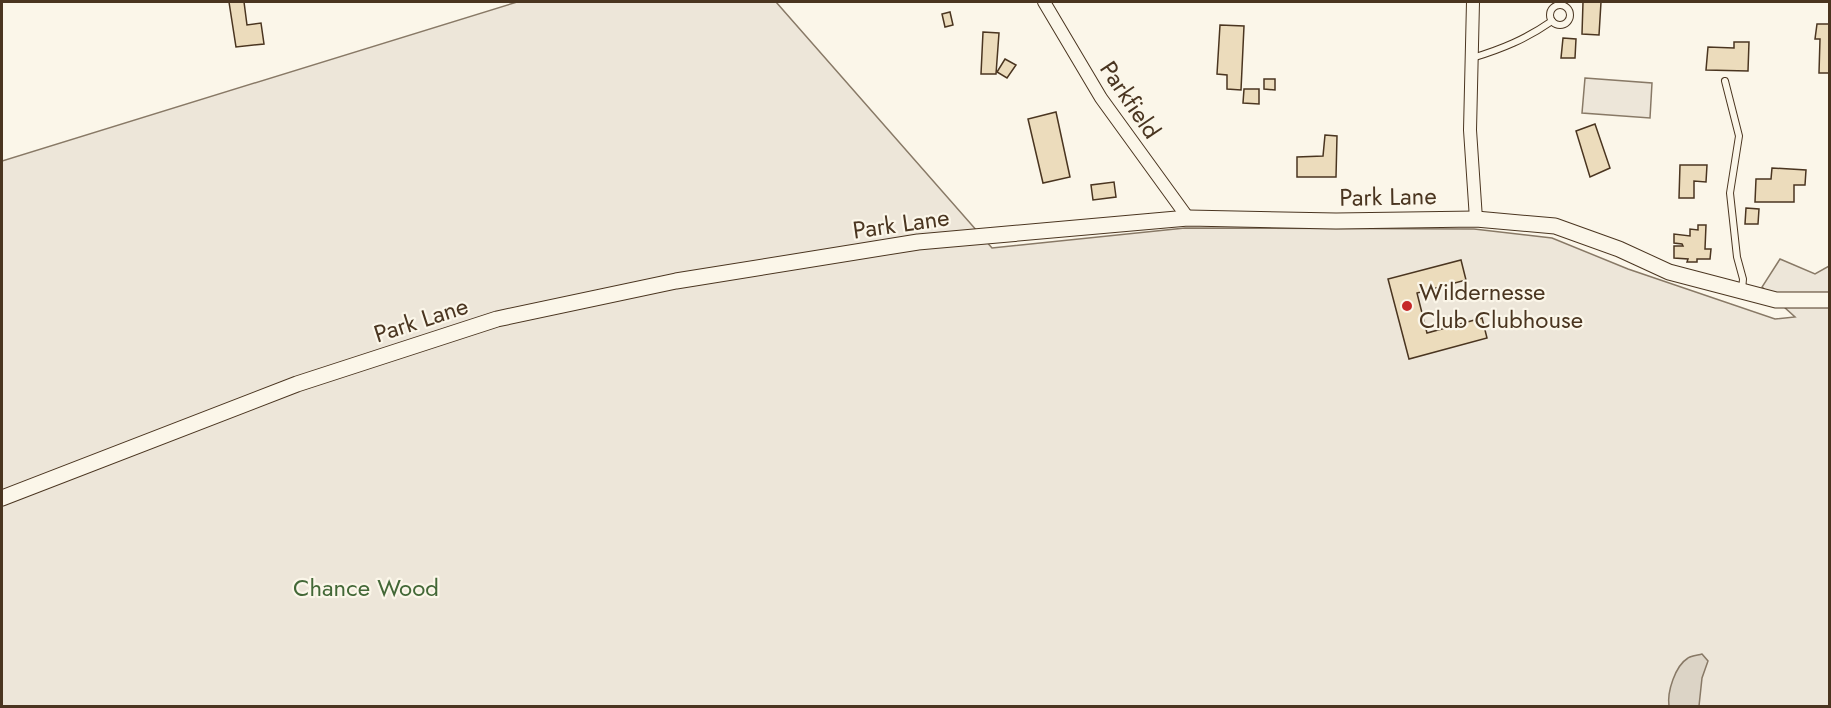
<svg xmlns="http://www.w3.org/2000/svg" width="1831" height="708" font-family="Jost,sans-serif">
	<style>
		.green { fill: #ede6d9; stroke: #887966; stroke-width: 1.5 }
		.water { fill: #dcd4c6; stroke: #887966; stroke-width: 1.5 }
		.building { fill: #ecdcbc; stroke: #4a3520; stroke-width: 1.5 }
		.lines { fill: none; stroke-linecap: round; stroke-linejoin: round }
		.service-casing { stroke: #4a3520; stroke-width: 8 }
		.minor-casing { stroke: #4a3520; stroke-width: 14 }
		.tertiary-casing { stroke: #4a3520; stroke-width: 17 }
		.service { stroke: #fbf6e9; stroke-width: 6 }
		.minor { stroke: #fbf6e9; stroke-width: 12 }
		.tertiary { stroke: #fbf6e9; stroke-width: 15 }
		.poi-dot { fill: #c62828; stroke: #fbf6e9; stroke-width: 2 }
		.labels { text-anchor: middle; stroke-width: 4.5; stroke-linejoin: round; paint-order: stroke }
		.street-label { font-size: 24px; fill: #4a3520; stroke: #fbf6e9 }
		.poi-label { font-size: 24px; fill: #4a3520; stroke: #fbf6e9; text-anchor: start }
		.park-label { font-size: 24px; fill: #436837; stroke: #fbf6e9 }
	</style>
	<rect width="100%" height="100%" fill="#fbf6e9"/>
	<!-- green -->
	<g class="green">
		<path d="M517,2H776L992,248L1185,228L1474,229L1552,238L1628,269L1775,319L1795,317L1762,287L1780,259L1815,274L1829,266V706H2V161Z"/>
		<path d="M1585,78L1652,83L1650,118L1582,113Z"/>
	</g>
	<!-- water -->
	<path class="water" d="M1702,654L1708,661L1702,678L1699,706H1669C1667,692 1675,666 1688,658C1691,656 1699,655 1702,654Z"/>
	<!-- building -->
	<g class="building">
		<path d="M229,2H244L247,25L261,23L264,44L236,47Z"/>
		<path d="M1557,2H1601L1599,35L1582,34L1583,2Z"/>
		<path d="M950,12L953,25L945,27L942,14Z"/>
		<path d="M1817,24H1830V73H1819L1820,39H1815Z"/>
		<path d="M1220,25L1244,26L1241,90L1227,89V75L1217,74Z"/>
		<path d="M983,32L999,33L996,74H981Z"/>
		<path d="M1563,38L1576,39L1575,58H1561Z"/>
		<path d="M1734,42H1749L1748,71L1706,70L1708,47L1734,48Z"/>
		<path d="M1005,59L1016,65L1007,78L997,72Z"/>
		<path d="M1264,79H1275V90L1264,89Z"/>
		<path d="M1244,89H1259V104L1243,103Z"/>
		<path d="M1056,112L1070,177L1043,183L1028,119Z"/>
		<path d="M1595,124L1610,168L1590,177L1576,131Z"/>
		<path d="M1325,135L1337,136L1336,177H1297V157L1323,156Z"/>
		<path d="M1680,165H1707L1706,182L1694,181V198H1679Z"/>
		<path d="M1772,168L1806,170L1805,185H1794V202H1755L1756,179H1771Z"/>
		<path d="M1114,182L1116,197L1093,200L1091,185Z"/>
		<path d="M1746,208L1759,209L1758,224H1745Z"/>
		<path d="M1698,225H1706L1705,249H1711L1710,259H1697V262H1687L1688,259L1674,258V246H1683L1682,244L1674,243V234L1690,236V229L1698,230Z"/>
		<path d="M1461,260L1466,280L1417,293L1427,333L1482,318L1487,338L1409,359L1388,279Z"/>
	</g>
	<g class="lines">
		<defs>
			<g id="service">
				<circle cx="1560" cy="15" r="10"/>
				<path d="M1472,58C1502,49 1526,39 1552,21"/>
				<path d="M1725,81L1739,136L1730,193L1737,257L1743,279L1742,290"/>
			</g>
			<g id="minor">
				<path d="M1044,2L1101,98L1188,218"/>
				<path d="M1473,2L1470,130L1476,219"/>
			</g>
			<path id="tertiary" d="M2,498L297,384L497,319L676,281L918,242L1188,218L1336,221L1476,219L1555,226L1619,249L1669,272L1776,300H1830"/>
		</defs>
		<!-- service casing -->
		<use href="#service" class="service-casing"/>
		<!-- minor casing -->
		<use href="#minor" class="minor-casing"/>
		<!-- tertiary casing -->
		<use href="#tertiary" class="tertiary-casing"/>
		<!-- service -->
		<use href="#service" class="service"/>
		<!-- minor -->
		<use href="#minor" class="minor"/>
		<!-- tertiary -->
		<use href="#tertiary" class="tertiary"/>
	</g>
	<!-- markers -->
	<circle class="poi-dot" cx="1407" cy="306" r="6"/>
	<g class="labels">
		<!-- street labels -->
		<g class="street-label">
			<text transform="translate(1130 100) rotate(56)" y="8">Parkfield</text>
			<text transform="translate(1388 197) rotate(-1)" y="8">Park Lane</text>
			<text transform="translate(901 224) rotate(-8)" y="8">Park Lane</text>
			<text transform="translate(421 320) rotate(-18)" y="8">Park Lane</text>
		</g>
		<!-- poi labels -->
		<g class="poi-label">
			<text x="1419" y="300">Wildernesse<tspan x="1419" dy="28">Club Clubhouse</tspan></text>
		</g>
		<!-- park labels -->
		<g class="park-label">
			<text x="366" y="596">Chance Wood</text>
		</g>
	</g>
	<!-- border -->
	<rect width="1831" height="708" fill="none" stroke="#4a3520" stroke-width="6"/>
</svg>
